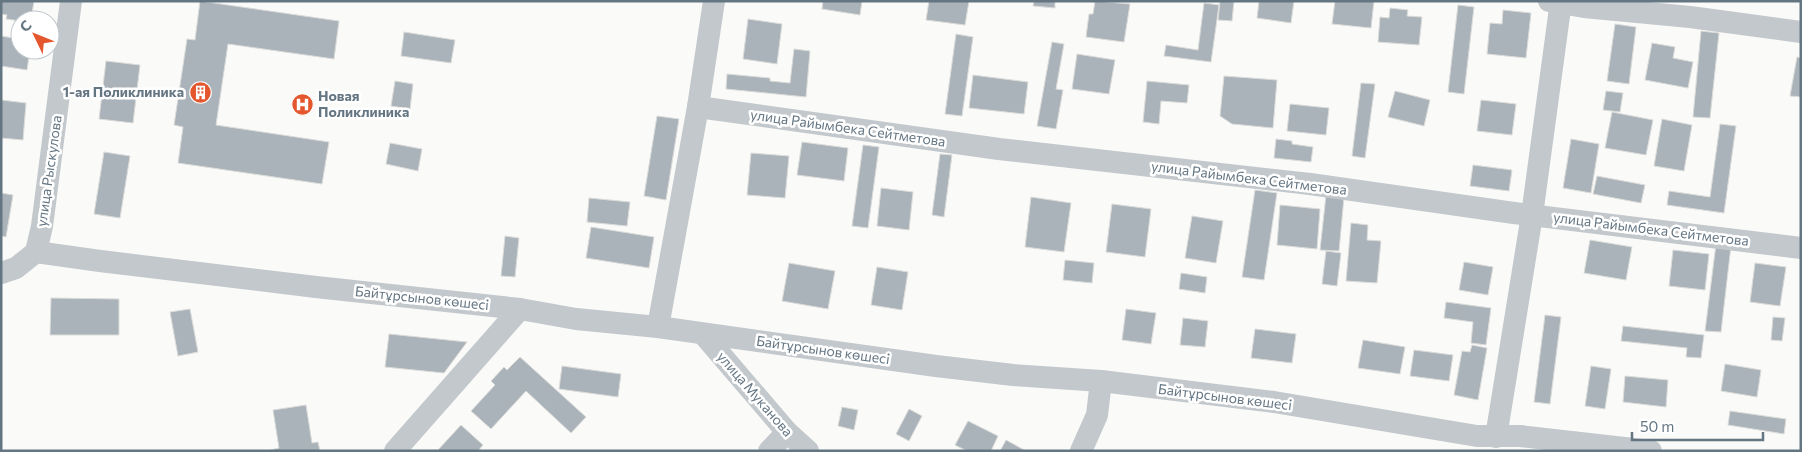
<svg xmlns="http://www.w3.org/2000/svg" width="1802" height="452" font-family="Commissioner,sans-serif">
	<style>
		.building { fill: #aab3b9; stroke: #dcdcda }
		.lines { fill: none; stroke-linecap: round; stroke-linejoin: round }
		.minor { stroke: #c3c8cc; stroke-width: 22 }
		.labels { text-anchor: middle; stroke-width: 5; stroke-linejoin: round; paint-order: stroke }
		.poi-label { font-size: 14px; font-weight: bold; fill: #657683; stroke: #fff; text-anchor: end }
		.street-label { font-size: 14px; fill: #657683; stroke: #fff }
	</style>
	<rect width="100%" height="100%" fill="#fafaf8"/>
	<!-- building -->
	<g class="building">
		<path d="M1,1H34L31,20L20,21L6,19L7,15L1,14Z"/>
		<path d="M200,1L339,21L334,59L228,44L216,125L329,142L322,184L178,163L183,127L174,125L187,39L195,40Z"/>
		<path d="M823,1H862L860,15L822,9Z"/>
		<path d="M929,1H969L965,25L926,20Z"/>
		<path d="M1034,1H1055V8L1033,6Z"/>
		<path d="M1095,1L1130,4L1124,42L1086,37L1089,14H1093Z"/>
		<path d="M1220,1H1234L1232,21L1218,20Z"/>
		<path d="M1259,1H1294L1291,23L1257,18Z"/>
		<path d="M1335,1H1374L1371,28L1332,24Z"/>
		<path d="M1204,3L1219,5L1211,62L1164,56L1166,45L1198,50Z"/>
		<path d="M1458,5L1474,7L1464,94L1448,92Z"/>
		<path d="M1390,8L1408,10L1407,16L1422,17L1419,45L1378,42L1380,17L1389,18Z"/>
		<path d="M1503,10L1531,13L1526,58L1487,54L1490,23L1502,24Z"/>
		<path d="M748,19L782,24L777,64L743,59Z"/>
		<path d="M1615,24L1636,27L1629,84L1607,81Z"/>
		<path d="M1701,31L1719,33L1710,118L1693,117Z"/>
		<path d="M404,32L455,40L451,63L401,56Z"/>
		<path d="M956,34L973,37L962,116L945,114Z"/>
		<path d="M1,36L20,39V50H30L27,70L1,66Z"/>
		<path d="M1052,42L1064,44L1056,89L1063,90L1056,129L1037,126Z"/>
		<path d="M1652,43L1675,47L1673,58L1693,62L1688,88L1645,80Z"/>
		<path d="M794,49L810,51L806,97L726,89L727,74L770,78V81L790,83Z"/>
		<path d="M1077,54L1115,60L1109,94L1072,89Z"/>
		<path d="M1797,57L1801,58V97L1790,96Z"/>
		<path d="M106,61L140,65L133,123L99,119Z"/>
		<path d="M973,75L1028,82L1024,114L969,108Z"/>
		<path d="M1224,76L1277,80L1273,128L1232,124L1220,116Z"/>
		<path d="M395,81L413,84L410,109L391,106Z"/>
		<path d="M1147,81L1189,85L1187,103L1161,101L1159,124L1143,122Z"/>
		<path d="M1361,83L1375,84L1365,158L1352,156Z"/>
		<path d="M1395,91L1430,100L1424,126L1388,117Z"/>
		<path d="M1606,91L1623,93L1620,112L1603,110Z"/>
		<path d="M1,100L26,103L23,140L1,138Z"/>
		<path d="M1481,100L1516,104L1512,135L1477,131Z"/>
		<path d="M1290,104L1329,108L1326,135L1287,131Z"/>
		<path d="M1612,112L1653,120L1646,155L1605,148Z"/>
		<path d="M657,116L679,119L666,200L644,196Z"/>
		<path d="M1662,119L1692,125L1684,171L1654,166Z"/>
		<path d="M1720,124L1736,126L1724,213L1667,205L1669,191L1710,197Z"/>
		<path d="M1276,139L1292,141V144L1313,147L1311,162L1274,158Z"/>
		<path d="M1571,139L1599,144L1591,193L1563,188Z"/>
		<path d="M802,142L848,148L844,181L797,175Z"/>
		<path d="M390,143L422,149L418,171L386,164Z"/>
		<path d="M863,145L879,147L868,228L852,226Z"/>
		<path d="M104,152L130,156L120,218L94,214Z"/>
		<path d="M751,153L789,156L785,198L747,195Z"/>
		<path d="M940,154L952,155L944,217L932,215Z"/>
		<path d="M1473,165L1512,170L1509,191L1470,186Z"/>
		<path d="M1597,176L1645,185L1641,203L1593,194Z"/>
		<path d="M881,188L913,192L909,230L877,226Z"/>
		<path d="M1255,190L1277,193L1264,280L1242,277Z"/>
		<path d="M1,193L13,195L6,237L1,236Z"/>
		<path d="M1326,195L1344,197L1339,251L1320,250Z"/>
		<path d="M1031,197L1071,203L1064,252L1025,247Z"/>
		<path d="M589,198L630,202L627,226L587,222Z"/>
		<path d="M1112,204L1151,209L1145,257L1106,252Z"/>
		<path d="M1280,205L1320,209L1317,249L1277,245Z"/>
		<path d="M1192,216L1223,221L1216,263L1185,258Z"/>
		<path d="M1351,223L1368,225L1367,240L1381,241L1377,283L1346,281Z"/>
		<path d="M591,227L654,237L649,268L586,258Z"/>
		<path d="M505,236L519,238L515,277L501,276Z"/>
		<path d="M1590,240L1632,247L1626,280L1584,273Z"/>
		<path d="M1716,244L1731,246L1721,332L1705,331Z"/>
		<path d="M1673,250L1709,254L1705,290L1669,286Z"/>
		<path d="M1326,251L1341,253L1337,286L1322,284Z"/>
		<path d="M1065,260L1094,263L1092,283L1063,280Z"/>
		<path d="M1464,262L1493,267L1488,295L1459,290Z"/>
		<path d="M789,263L835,271L828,309L782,301Z"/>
		<path d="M1755,263L1786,267L1780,306L1750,302Z"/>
		<path d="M877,267L908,272L902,310L871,305Z"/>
		<path d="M1181,273L1207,277L1205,293L1179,289Z"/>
		<path d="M51,298L119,299V335H50Z"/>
		<path d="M1446,302L1491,308L1486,345L1471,343L1473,322L1444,318Z"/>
		<path d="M190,309L198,352L178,356L170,312Z"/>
		<path d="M1126,309L1156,313L1151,344L1122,340Z"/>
		<path d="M1545,315L1561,317L1550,404L1534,402Z"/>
		<path d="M1773,317L1785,318L1782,341L1771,340Z"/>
		<path d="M1183,318L1208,321L1205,347L1180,345Z"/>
		<path d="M1623,326L1704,335L1701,358L1686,357L1687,348L1621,341Z"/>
		<path d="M1255,329L1296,334L1292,363L1251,358Z"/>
		<path d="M389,334L467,342L444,373L385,367Z"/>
		<path d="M1363,340L1405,347L1400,374L1358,368Z"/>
		<path d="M1472,345L1487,348L1478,400L1454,395L1462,351L1470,352Z"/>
		<path d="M1414,350L1453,355L1449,381L1410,376Z"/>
		<path d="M520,357L586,417L571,433L526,391L491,429L471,411L495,385L491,381L504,367L507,370Z"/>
		<path d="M1725,364L1761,370L1757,397L1721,391Z"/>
		<path d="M562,366L621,374L618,397L559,389Z"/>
		<path d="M1591,366L1611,369L1605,409L1585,406Z"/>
		<path d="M1625,376L1668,380L1666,407L1623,402Z"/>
		<path d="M306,405L312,443L318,442L320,451H267L279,448L273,410Z"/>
		<path d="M842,407L858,410L854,430L838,426Z"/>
		<path d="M909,409L922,416L909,441L896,434Z"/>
		<path d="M1730,411L1786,419L1784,434L1728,425Z"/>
		<path d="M968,421L998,436L991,451H967L955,445Z"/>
		<path d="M461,425L483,445L478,451H437Z"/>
		<path d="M1006,440L1026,451H1000Z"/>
	</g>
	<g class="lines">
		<!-- minor -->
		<g class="minor">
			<path d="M1549,1L1584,7L1690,17L1801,32"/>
			<path d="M698,107L999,149L1310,184L1514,213L1801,248"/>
			<path d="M36,252L100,261L316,287L520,309L576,319L658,327L936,366L1013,375L1101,381L1274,402L1477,436H1520L1651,451"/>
			<path d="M36,252L42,226L71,1"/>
			<path d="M1,273L16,268L36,252"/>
			<path d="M658,327L698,107L714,1"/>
			<path d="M704,335L787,432L808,451"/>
			<path d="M1496,437L1532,215L1561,1"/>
			<path d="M395,451L520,309"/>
			<path d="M769,451L787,432"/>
			<path d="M1081,451L1097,415L1101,381"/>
		</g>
	</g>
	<!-- icons -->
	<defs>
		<symbol id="building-disc" viewBox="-11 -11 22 22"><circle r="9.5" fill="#e4572e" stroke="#fff"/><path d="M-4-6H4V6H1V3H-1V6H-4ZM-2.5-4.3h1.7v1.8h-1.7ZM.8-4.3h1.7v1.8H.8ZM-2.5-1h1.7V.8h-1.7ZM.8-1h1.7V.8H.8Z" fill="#fff"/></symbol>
		<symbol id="hospital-disc" viewBox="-11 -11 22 22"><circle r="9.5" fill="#e4572e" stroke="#fff"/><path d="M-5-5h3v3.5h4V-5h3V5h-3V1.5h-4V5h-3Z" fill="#fff"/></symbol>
	</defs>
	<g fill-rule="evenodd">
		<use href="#building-disc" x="188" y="80" width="25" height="25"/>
		<use href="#hospital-disc" x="290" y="92" width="25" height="25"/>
	</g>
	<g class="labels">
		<!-- poi labels -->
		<g class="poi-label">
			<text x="184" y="97">1-ая Поликлиника</text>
			<text x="318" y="101" text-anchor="start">Новая<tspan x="318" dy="16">Поликлиника</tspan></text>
		</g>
		<!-- street labels -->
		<g class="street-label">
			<text transform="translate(848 128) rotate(8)" y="5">улица Райымбека Сейтметова</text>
			<text transform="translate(49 171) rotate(-82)" y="5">улица Рыскулова</text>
			<text transform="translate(1249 178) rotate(7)" y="5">улица Райымбека Сейтметова</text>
			<text transform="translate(1651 229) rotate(7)" y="5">улица Райымбека Сейтметова</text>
			<text transform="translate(422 298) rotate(6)" y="5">Байтұрсынов көшесі</text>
			<text transform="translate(823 350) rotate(8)" y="5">Байтұрсынов көшесі</text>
			<text transform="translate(755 394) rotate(49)" y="5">улица Муканова</text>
			<text transform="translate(1225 397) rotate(7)" y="5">Байтұрсынов көшесі</text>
		</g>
	</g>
	<!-- border -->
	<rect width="1802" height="452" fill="none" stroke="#657683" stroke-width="5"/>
	<!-- north arrow -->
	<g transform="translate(35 35) rotate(313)"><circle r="24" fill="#ffffff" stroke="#c1c8cd"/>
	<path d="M0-4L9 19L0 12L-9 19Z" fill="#e4572e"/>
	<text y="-8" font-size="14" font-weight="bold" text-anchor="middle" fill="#657683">С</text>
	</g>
	<!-- scale -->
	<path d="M1632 432v8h131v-8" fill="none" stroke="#657683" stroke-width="2.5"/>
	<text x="1640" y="432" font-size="15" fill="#657683" stroke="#ffffff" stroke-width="4" paint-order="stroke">50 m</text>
</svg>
